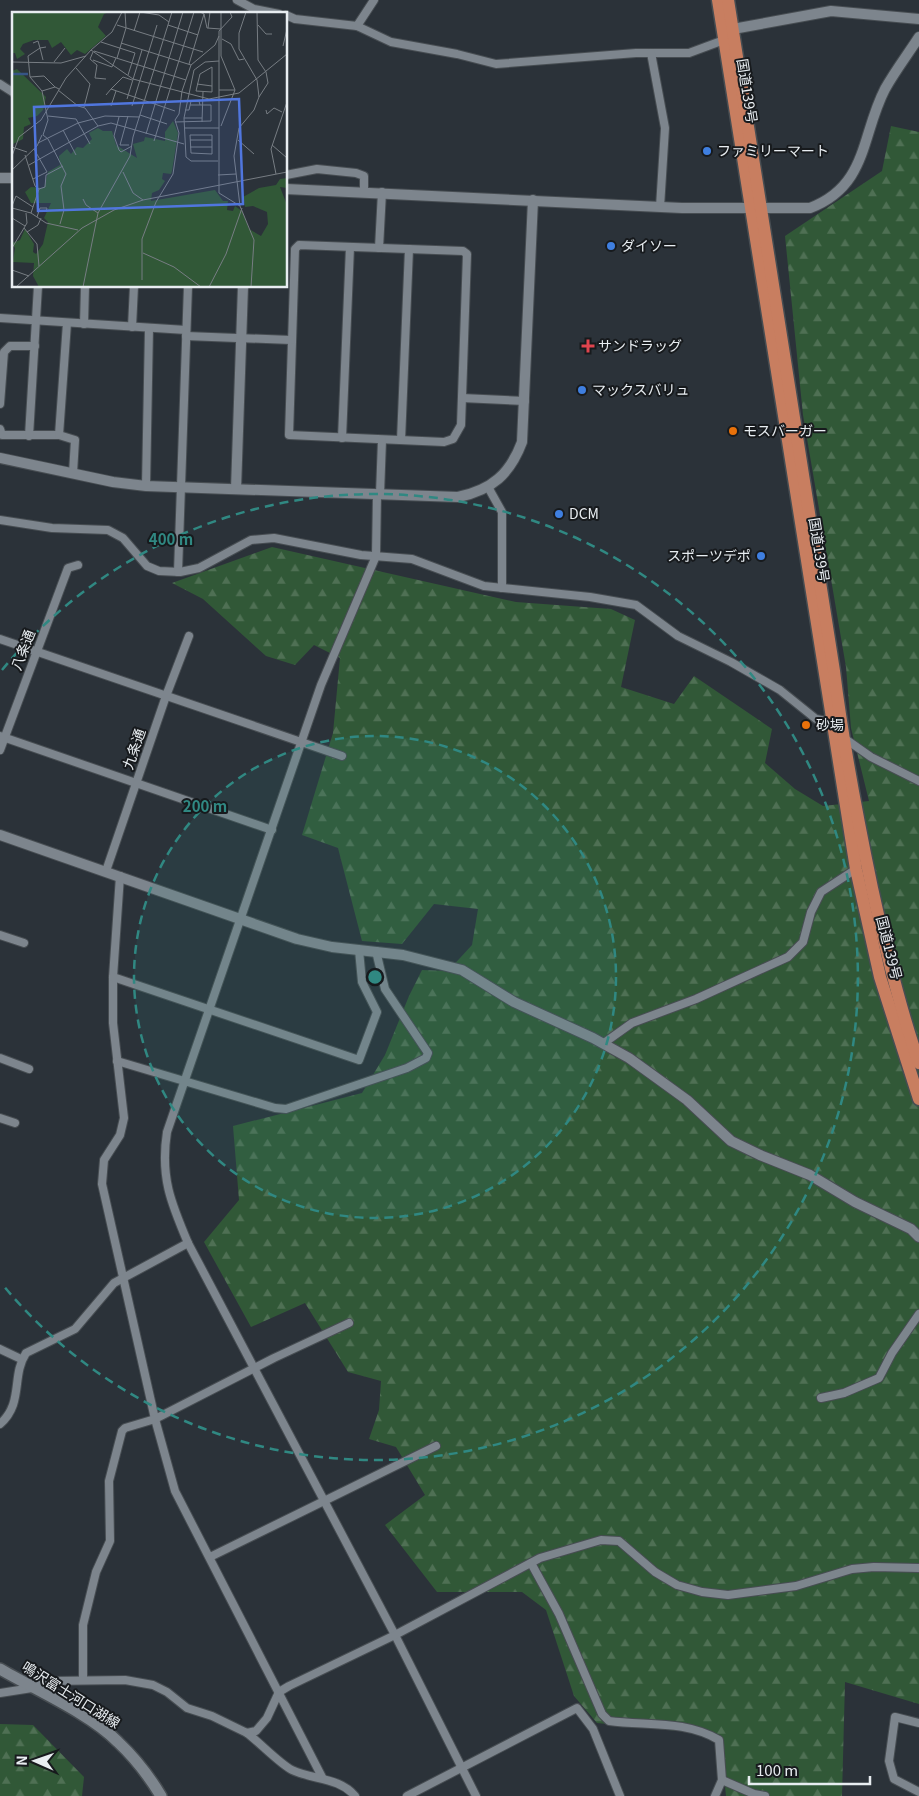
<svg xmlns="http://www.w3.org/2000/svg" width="919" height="1796" font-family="Georgia,'Noto Sans JP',serif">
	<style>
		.forest { fill: url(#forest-firs) }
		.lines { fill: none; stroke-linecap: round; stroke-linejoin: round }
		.minor-casing { stroke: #474d52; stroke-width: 10 }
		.tertiary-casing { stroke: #474d52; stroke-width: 12 }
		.secondary-casing { stroke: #474d52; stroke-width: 14 }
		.trunk-casing { stroke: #474d52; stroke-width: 15 }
		.minor { stroke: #7d858d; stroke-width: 8 }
		.tertiary { stroke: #7d858d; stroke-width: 10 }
		.secondary { stroke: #7d858d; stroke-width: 11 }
		.trunk { stroke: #c87e60; stroke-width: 12 }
		.ring { fill: none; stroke: #308882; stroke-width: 2.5; stroke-dasharray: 9 6 }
		.shop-dot { fill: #3f7fe0; stroke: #171a1d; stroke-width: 2 }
		.health-dot { fill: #e0444e; stroke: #171a1d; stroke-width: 2 }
		.food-dot { fill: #e8710a; stroke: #171a1d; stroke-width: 2 }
		.labels { text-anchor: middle; stroke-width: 4; stroke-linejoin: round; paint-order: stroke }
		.street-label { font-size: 14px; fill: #e8edf1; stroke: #171a1d }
		.poi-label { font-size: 14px; fill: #e8edf1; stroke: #171a1d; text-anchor: start }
		.inset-river { fill: none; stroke: #365586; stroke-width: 2.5 }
		.inset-road { fill: none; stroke: #777d83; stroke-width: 1 }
		.view { fill: #5076de; fill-opacity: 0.15; stroke: #5076de; stroke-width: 2.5 }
		.inset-edge { fill: none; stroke: #e8edf1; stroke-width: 2.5 }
		.centre { fill: #308882; stroke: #171a1d; stroke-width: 2.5 }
		.ring-label { font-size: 15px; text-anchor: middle; font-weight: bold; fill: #308882; stroke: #171a1d; stroke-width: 4; stroke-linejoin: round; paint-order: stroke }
	</style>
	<defs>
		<pattern id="forest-firs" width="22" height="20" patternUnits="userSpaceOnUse" patternTransform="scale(1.25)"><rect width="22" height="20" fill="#315837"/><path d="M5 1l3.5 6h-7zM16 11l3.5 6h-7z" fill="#4f7054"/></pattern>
	</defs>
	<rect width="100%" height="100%" fill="#2b3239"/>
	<!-- forest -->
	<g class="forest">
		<path d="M891,126L919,132V1704L845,1682L842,1796H726L720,1735L597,1723L574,1696L546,1610L522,1592H437L385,1525L425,1495L396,1447L369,1439L379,1410L381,1381L348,1372L305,1303L251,1327L204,1242L239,1200L233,1126L362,1093L385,1055L409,996L422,970L448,971L472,945L478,909L434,904L402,944L362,941L338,848L302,835L333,733L340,658L314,645L295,665L266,656L203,599L172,583L272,547L516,602L611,609L635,620L621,687L674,704L694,676L772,729L765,763L795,789L823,806L869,801L851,728L846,667L803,415L785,236L882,171Z"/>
		<path d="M0,1724L33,1725L84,1777L82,1796H0Z"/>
	</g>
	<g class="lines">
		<defs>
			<g id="minor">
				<path d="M237,0L254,9L279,14"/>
				<path d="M286,15L295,19L357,26L391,42L457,54L496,64L636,53H689L724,40"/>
				<path d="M357,26L374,0"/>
				<path d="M651,53L665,128L660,207"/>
				<path d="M0,84L14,93"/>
				<path d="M286,175L317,169L356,173L364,176V192"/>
				<path d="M299,245L463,251L467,254L461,425L453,439L444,442L289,435L295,249Z"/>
				<path d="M379,248L382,192"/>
				<path d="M0,318L186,330"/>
				<path d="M84,324L85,286"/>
				<path d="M132,327L134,286"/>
				<path d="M186,336L291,340"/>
				<path d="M462,398L525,401"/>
				<path d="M0,404L4,352L10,346H35"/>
				<path d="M0,429L2,435H59L75,440L73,473"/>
				<path d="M59,435L67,323"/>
				<path d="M29,436L38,286"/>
				<path d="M342,438L350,247"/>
				<path d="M401,440L409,249"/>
				<path d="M146,486L149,328"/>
				<path d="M488,487L502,512V588"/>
				<path d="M380,494L382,440"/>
				<path d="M0,520L52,528L108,530L123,538L147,566L159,571L180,572L199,568L251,540L274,538L361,555L412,559L484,586L590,597L636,605L678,636L731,662L780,690L816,719L831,722L833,725"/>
				<path d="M178,572L188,286"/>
				<path d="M0,639L342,756"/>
				<path d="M0,736L272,830"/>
				<path d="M844,738L871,757L919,781"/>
				<path d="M0,750L68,568L78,565"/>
				<path d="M106,871L166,696L189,636"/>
				<path d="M120,876L113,977V1023L124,1118L120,1135L104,1160L102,1184L155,1419L175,1491L322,1777"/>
				<path d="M0,935L24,943"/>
				<path d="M113,977L359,1060L377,1012L362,982L359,950"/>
				<path d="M604,1043L632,1023L696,999L788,957L803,942L811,912L821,892L856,869"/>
				<path d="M0,1058L29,1069"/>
				<path d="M117,1061L275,1108L286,1109L407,1068L426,1058L428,1053L385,989L376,951"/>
				<path d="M0,1118L15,1123"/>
				<path d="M188,1243C171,1203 160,1177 167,1132L321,685L376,556L377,494"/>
				<path d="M0,1349L21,1359"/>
				<path d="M821,1398L844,1393L879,1378L892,1353L919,1314"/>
				<path d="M0,1424C24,1403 11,1376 26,1353L75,1329L114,1283L188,1243L395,1635L476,1796"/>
				<path d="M210,1557L436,1446"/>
				<path d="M531,1563L559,1614L602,1714L609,1721C647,1726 685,1720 719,1740L722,1780"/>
				<path d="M83,1680V1625L96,1572L110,1541L109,1481L122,1431L125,1428L155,1419L274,1358L349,1323"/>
				<path d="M0,1693L32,1688L49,1681L125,1680L153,1685L167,1692L187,1708L212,1716L247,1733L256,1731L267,1718L279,1692L289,1686L395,1635L540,1558L601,1540L619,1541L655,1572L677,1585L702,1592L728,1595L796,1586L852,1569L874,1567L919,1568"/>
				<path d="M919,1723L895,1717L889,1761L894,1779L919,1792"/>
				<path d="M247,1733C259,1742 280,1764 292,1770C313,1780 339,1777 355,1796"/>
				<path d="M407,1796L577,1708L593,1729L620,1796"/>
				<path d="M715,1796L722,1780L754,1794L765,1796"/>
			</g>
			<g id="tertiary">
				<path d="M729,33L733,29L831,11L919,19"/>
				<path d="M0,178H14"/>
				<path d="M286,189L682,208H810C868,186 861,135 885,89C895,71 908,54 919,37"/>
				<path d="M0,458L113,482L146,486L458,497C492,490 510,474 522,442L533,200"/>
				<path d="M236,489L243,286"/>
				<path d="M0,835L297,939L332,947L403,955L462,970L514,1002L593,1038L629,1058L687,1100L731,1141L760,1155L810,1175L855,1202L911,1229L919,1237"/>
			</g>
			<path id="secondary" d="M0,1669C36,1690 89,1713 118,1742C135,1758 149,1776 161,1796"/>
			<g id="trunk">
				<path d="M718,0L856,869L880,977L919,1099"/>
				<path d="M728,0L834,671C843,744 857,816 872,888C885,947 899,1006 919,1063"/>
			</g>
		</defs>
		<!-- minor casing -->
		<use href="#minor" class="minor-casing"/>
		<!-- tertiary casing -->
		<use href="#tertiary" class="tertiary-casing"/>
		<!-- secondary casing -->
		<use href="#secondary" class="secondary-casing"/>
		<!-- trunk casing -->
		<use href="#trunk" class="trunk-casing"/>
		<!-- minor -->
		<use href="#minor" class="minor"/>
		<!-- tertiary -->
		<use href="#tertiary" class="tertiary"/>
		<!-- secondary -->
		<use href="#secondary" class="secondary"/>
		<!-- trunk -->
		<use href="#trunk" class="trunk"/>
	</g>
	<!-- distance rings -->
	<circle cx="375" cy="977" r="241" fill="#308882" fill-opacity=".12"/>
	<g class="ring">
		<circle cx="375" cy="977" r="241"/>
		<path d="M2 670A483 483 0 1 1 2 1284"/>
	</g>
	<!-- markers -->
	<g class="shop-dot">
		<circle cx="707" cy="151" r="5"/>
		<circle cx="611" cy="246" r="5"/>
		<circle cx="582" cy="390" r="5"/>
		<circle cx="559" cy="514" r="5"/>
		<circle cx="761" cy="556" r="5"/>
	</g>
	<path class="health-dot" d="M585.5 338.5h5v5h5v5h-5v5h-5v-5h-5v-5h5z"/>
	<g class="food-dot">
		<circle cx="733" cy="431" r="5"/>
		<circle cx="806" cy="725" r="5"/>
	</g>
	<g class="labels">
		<!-- street labels -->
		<g class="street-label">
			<text transform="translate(747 91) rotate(81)" y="5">国道139号</text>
			<text transform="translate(819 550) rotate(81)" y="5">国道139号</text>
			<text transform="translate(23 650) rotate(-69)" y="5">八条通</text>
			<text transform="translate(134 749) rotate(-71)" y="5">九条通</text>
			<text transform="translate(889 948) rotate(76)" y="5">国道139号</text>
			<text transform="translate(71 1695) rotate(32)" y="5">鳴沢富士河口湖線</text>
		</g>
		<!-- poi labels -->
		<g class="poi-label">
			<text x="717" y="156">ファミリーマート</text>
			<text x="621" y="251">ダイソー</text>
			<text x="598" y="351">サンドラッグ</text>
			<text x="592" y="395">マックスバリュ</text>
			<text x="743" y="436">モスバーガー</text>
			<text x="569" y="519">DCM</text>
			<text x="751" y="561" text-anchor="end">スポーツデポ</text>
			<text x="816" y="730">砂場</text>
		</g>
	</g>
	<!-- overview -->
	<g transform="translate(12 12)">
		<rect width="275" height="275" fill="#2b3239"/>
		<path d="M0,0H97L92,2L86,15L94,24L73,42L65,38L59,43L49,30L40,36L36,28H22L11,32L8,37L13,42L5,47L3,41H0ZM5,57L34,85L31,98L25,104L16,106L19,112L12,115L11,127L1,132L0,59ZM161,109L166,121L160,159L159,162L151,161L150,167L153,169L147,178L140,181L139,189L203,178L211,189H216L215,198L221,199L223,194L230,199L237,217L249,224L256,212L255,200L241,194L233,195L231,185L247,176L264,173L268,167L275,166V176L268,175L275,193V275H27L21,264L22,251L1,250L3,236L0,231L8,228L13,217L22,232L21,240L24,242L31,232L36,210L32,206L39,191H19L13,180L19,175L32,176L36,160L48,153L47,144L55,137L59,142L65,135L71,136L80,127L77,121L86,116L91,119H100L104,133L125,146L121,132L132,129L133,125L153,129V120Z" fill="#315837"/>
		<path class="inset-river" d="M0,62H16"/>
		<path class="inset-road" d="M128,0L147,3L157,10M188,0L192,2L195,16L209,17M218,0L220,5L207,19V181L228,194M234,0L227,21V37L245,68L247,85L242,98L227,116L222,144L228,194L242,228L239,275M245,0L246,48L254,60L256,71L247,85M105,13L191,40M156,13L186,23M246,13L254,22H260M196,16L198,0M122,19L128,0M210,27L219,32L227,48L232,47M89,30L123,41M21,31L26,29L28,36L34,35M109,31L179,53M271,34L275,17M79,38L100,20L110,0M82,39L174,68M81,40L78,47L85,53L83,66L94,67M105,46L114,16L113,0M31,48L28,36L16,44L18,65L30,79L43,75L47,77M81,48L100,55L104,46M0,50L49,51L74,44M42,50L53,36M177,52L192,2M200,55V80L184,79L188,62ZM64,56L78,72L72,95M116,63L123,41M18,65L32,64L43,75M185,72L200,74M99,77L111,65L120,68M207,78H223M30,79L36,108L31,123L36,127L54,162L49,174L52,198L48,212M94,83L99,77L163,99M115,87L130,38M99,94L104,79M120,94L145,13M173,98H177L179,89H187L188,93M254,98L255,102L262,96L270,100M128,103L155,112M36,104L64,107L78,132M116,104L108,133H117M107,105L102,124L107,138L109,140L120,134M172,106H190M163,110L199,109V93H178M190,110L191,80M86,114L99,111L172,132M209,114L223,78L209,44V0M172,116H207M51,118L64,143M134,122L171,0M178,123H200V142L179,141ZM178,128H200M226,128L242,142M142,129L182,0M26,131L66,111L93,104L128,105M260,133L275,146M0,135L15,140M178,135H200M13,143L23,174L27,177L19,201M0,144L7,125L29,108L54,66L79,38L121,67L197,87L227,81L275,42M206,149H179L174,145L172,106L182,58L193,50L207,49M17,153L86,114L73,96L66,94L46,78M0,158L25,134L30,123M111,160L121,181L131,188M264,162L259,137L275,90M206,163L224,162M21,167L35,160L22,137M27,177L33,175L34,163L51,154M71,187L74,193L86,201M0,194L4,184L21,195M0,196L19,201L34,211L66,218M25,205L28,196H35L34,200M0,206L13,214M12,216L25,232L27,254M15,220L26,213L29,206M0,236L15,211L14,201M131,241L162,255L189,275M0,258L17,264M130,268V227L144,190L161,162L167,121L163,108L167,102L170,79L179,53L203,33L207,24M4,275L70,216L102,198L131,188L275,160M71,275L86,201L118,144L121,125L160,0M197,275L214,242L230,196"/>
		<path class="view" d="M227,87L231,192L26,199L22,95Z"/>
		<rect width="275" height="275" class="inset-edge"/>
	</g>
	<circle cx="375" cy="977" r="8" class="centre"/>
	<g class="ring-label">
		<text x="171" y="545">400 m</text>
		<text x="205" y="812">200 m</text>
	</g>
	<!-- north arrow -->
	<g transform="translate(35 1761) rotate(272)" stroke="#171a1d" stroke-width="4" paint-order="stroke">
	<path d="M0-4L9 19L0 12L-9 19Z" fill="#e8edf1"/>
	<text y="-8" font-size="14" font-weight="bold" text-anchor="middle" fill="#e8edf1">N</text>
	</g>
	<!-- scale -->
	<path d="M749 1776v8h121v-8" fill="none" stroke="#e8edf1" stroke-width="2.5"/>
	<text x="756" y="1776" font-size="15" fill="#e8edf1" stroke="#171a1d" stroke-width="4" paint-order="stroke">100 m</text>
</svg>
